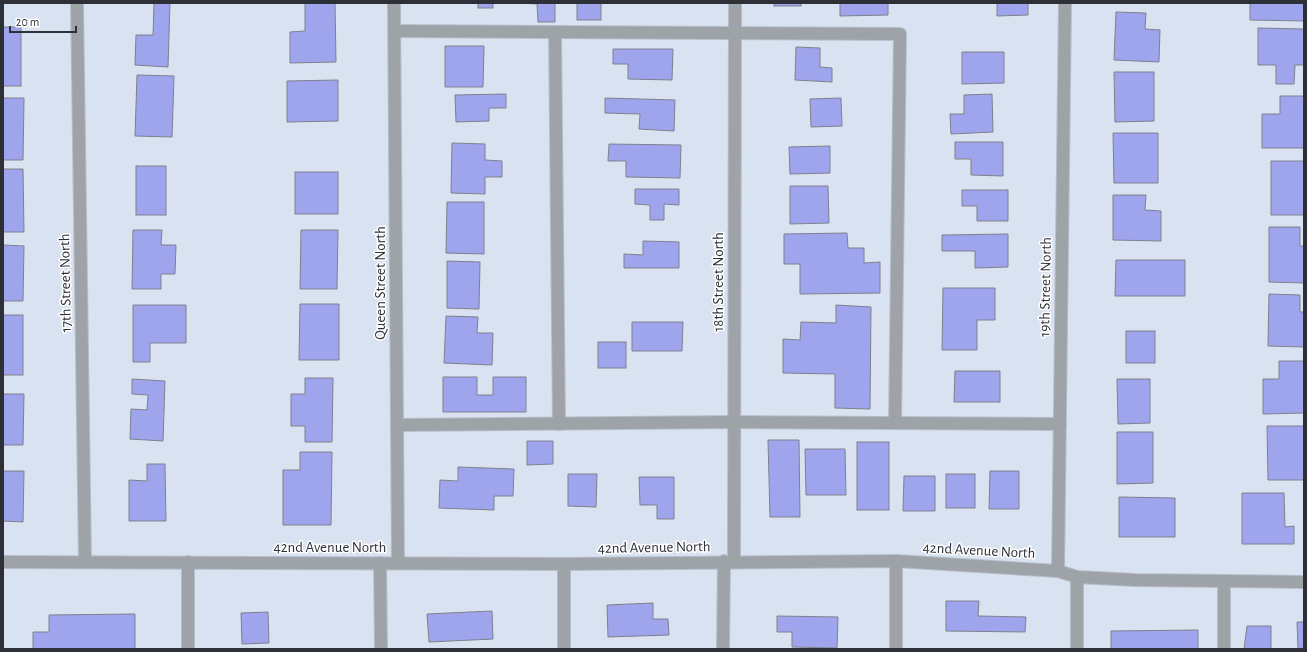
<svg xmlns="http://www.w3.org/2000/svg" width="1307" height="652" font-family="'Alegreya Sans',sans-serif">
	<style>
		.building { fill: #9fa5ed; stroke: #7e808e }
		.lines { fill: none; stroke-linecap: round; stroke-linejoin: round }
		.minor-casing { stroke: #b7becb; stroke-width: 14 }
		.minor { stroke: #9da3a7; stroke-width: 12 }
		.labels { text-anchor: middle; stroke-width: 3; stroke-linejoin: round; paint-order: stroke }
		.street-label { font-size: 15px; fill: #2d3036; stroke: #fff }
	</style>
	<rect width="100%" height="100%" fill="#d9e2f0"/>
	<!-- building -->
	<g class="building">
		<path d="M154,3H170L168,67L135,65L136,35H153Z"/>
		<path d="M305,3H335L336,62L290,63V32L305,31Z"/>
		<rect x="478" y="3" width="15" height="5"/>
		<path d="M519,3H555V22H538L537,4Z"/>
		<rect x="577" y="3" width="24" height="17"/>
		<rect x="774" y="3" width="27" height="3"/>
		<path d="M840,3H888V15L840,16Z"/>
		<path d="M997,3H1028V15L997,16Z"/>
		<path d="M1250,3H1304V21L1250,20Z"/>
		<path d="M1116,12L1146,13L1145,29L1160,30L1159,62L1114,60Z"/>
		<rect x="3" y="27" width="18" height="59"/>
		<path d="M1258,28L1304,29V65H1295L1294,84H1276V65H1258Z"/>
		<path d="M445,46H484L483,87H445Z"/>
		<path d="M796,47L820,48V67L832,68V82L795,80Z"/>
		<path d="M613,49H673L672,80L628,79V64H613Z"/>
		<path d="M962,52H1004V83L962,84Z"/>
		<path d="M1114,72H1154V121L1115,122Z"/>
		<path d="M137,75L174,76L172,137L135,136Z"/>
		<path d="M338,80V121L287,122V81Z"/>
		<path d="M506,94V108H489V121L456,122L455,95Z"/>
		<path d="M992,94L993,132L951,134L950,114H964V95Z"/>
		<path d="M1280,96H1304V148H1262V114H1280Z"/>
		<path d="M3,98H24L23,160H3Z"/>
		<path d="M605,98L675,100L674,131L639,129L640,114L605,113Z"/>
		<path d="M841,98L842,126L811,127L810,99Z"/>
		<path d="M1113,133H1158V183H1114Z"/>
		<path d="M955,142H1003V176L971,175V159H955Z"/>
		<path d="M452,143L485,144V160L502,161V177H485V194L451,193Z"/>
		<path d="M609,144L681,145L680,178L626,177V161H608Z"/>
		<path d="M830,146V173L790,174L789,147Z"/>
		<rect x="1271" y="161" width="33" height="54"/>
		<rect x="136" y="166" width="30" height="49"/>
		<path d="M3,169H23L24,232H3Z"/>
		<rect x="295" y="172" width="43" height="42"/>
		<path d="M790,186H828L829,223L790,224Z"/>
		<path d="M635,189H679V205L664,204V220H650V205L635,204Z"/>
		<path d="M962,190H1008V221H977V206H962Z"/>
		<path d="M1113,195H1146L1145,210L1161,211V241L1113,240Z"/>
		<path d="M447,202H484V254L446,253Z"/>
		<path d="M1269,227H1300V246H1304V283L1269,282Z"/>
		<path d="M133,230H162L161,245H176L175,274H161V289H132Z"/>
		<path d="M301,230H338L337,289H300Z"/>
		<path d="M847,233L848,248H864V263L880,262V293L800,294V264H784V234Z"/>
		<path d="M1008,234V267L975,268V251H942V235Z"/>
		<path d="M643,241L679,242V268H624V254L643,255Z"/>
		<path d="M3,245L24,246L23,301H3Z"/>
		<path d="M1116,260H1185V296H1115Z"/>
		<path d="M447,261L480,262L479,309L447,308Z"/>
		<path d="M943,288H995V320H977V350H942Z"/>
		<path d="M1269,294L1300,295V312H1304V347L1268,346Z"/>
		<path d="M300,304H339V360H299Z"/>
		<path d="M133,305H186V343H150V362H133Z"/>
		<path d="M836,305L871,307L870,409L835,408V374L783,373V339L800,340L801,322L836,323Z"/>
		<rect x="3" y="315" width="20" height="60"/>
		<path d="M446,316L478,317L477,333H493L492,365L444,363Z"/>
		<path d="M632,322H683L682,351H632Z"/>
		<rect x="1126" y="331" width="29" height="32"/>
		<rect x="598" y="342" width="28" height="26"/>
		<path d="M1279,361H1304V413L1263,414V379H1279Z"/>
		<path d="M955,371H1000V402H954Z"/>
		<path d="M443,377H477V395H493V377H526V412H443Z"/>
		<path d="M305,378H333L332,442H305V426H291V394H305Z"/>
		<path d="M132,379L165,381L163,441L130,439L131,409L147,410L148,395L132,394Z"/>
		<path d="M1117,379H1150V423L1118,424Z"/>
		<path d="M3,394H24L23,445H3Z"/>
		<path d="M1267,426H1304V480H1268Z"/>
		<path d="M1117,432H1153V483L1117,484Z"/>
		<path d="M768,440H799L800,517H770Z"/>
		<path d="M527,441H553V464L527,465Z"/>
		<rect x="857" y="442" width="32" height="68"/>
		<path d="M805,449H845L846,495H806Z"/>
		<path d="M300,452H332L331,525H283V470H300Z"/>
		<path d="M147,464H165L166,521H129V480L147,481Z"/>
		<path d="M458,467L514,469L513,496H494V510L439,508L440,480L458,481Z"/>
		<path d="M3,471H24L23,522L3,521Z"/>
		<path d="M990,471H1019V509H989Z"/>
		<path d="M568,474H597L596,507L568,506Z"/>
		<rect x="946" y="474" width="29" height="34"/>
		<path d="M904,476H935V511H903Z"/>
		<path d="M639,477H674V519H657V505H640Z"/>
		<path d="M1242,493H1284L1285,527L1294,526V544H1242Z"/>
		<path d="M1119,497L1175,498V537H1119Z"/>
		<path d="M946,601H979L978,616L1026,617L1025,632L946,631Z"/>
		<path d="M653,603V619H668L669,635L608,637L607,605Z"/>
		<path d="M492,611L493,639L429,642L427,614Z"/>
		<path d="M268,612L269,643L242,644L241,613Z"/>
		<path d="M135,614V649H33V632H49V615Z"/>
		<path d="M777,616L838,617L837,648L792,647V632H777Z"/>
		<path d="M1297,622H1304V649H1298Z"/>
		<path d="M1247,626H1271V649H1244Z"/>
		<path d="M1198,630V649H1111V631Z"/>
	</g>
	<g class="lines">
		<defs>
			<g id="minor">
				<path d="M77,3L85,562"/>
				<path d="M394,3L398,563"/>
				<path d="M394,31L900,34L895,423"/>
				<path d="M555,32L559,424"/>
				<path d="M397,425L734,422L1060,424"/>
				<path d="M734,561L735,3"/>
				<path d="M3,562L564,564L896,561L1058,571L1077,577L1135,580L1304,582"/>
				<path d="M380,563L381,649"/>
				<path d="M1058,571L1065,3"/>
				<path d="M1224,581V649"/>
				<path d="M188,649V562"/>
				<path d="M564,649V564"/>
				<path d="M723,649L724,561"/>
				<path d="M896,649V561"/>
				<path d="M1077,649V577"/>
			</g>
		</defs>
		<!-- minor casing -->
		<use href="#minor" class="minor-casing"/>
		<!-- minor -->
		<use href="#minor" class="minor"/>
	</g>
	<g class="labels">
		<!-- street labels -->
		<g class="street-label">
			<text transform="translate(718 282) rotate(-90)" y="5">18th Street North</text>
			<text transform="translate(65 283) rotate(-91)" y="5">17th Street North</text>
			<text transform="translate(380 283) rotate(-90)" y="5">Queen Street North</text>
			<text transform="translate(1045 287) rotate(-89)" y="5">19th Street North</text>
			<text x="330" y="552">42nd Avenue North</text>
			<text transform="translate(654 547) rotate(-1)" y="5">42nd Avenue North</text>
			<text transform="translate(979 550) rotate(3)" y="5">42nd Avenue North</text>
		</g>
	</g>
	<!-- border -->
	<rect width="1307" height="652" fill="none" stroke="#2d3036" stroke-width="8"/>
	<!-- scale -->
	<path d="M10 26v6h66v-6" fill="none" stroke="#2d3036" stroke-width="2"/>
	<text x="16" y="26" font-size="12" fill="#2d3036" stroke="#ffffff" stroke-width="3" paint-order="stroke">20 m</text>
</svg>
